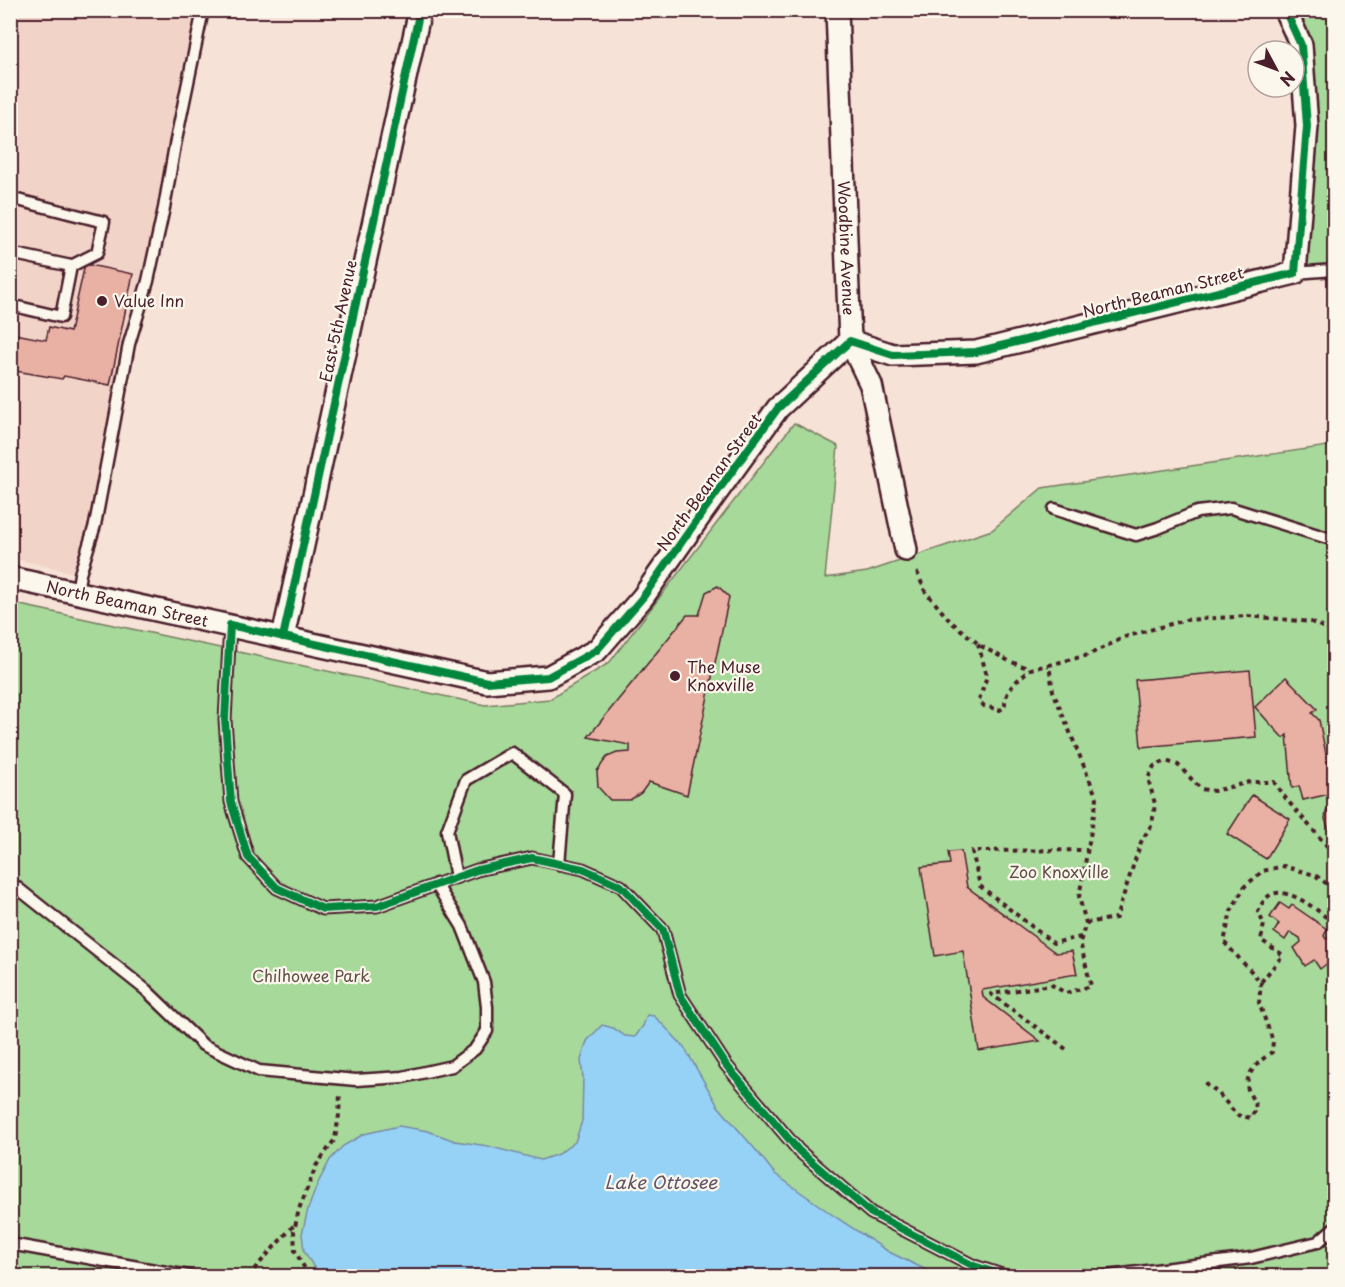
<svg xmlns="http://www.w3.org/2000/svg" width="1345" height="1287" font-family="'Playpen Sans',sans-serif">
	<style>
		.built { fill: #f2d3c7 }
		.green { fill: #a7d99a; stroke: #787c62; stroke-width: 1.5 }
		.water { fill: #96d2f6; stroke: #788aa5; stroke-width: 1.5 }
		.building { fill: #e9b0a4; stroke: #4a1f2b; stroke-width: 1.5 }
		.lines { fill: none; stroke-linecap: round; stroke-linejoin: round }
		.service-casing { stroke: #4a1f2b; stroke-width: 15 }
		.minor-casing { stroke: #4a1f2b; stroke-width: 26 }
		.path { stroke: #4a1f2b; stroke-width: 4; stroke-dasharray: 4.5 4.5; stroke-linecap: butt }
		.service { stroke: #fbf7ec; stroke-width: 10 }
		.minor { stroke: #fbf7ec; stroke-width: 21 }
		.cycleway-casing { stroke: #fbf7ec; stroke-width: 11 }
		.cycleway { stroke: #00873e; stroke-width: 8 }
		.poi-dot { fill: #4a1f2b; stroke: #fbf7ec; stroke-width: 2 }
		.labels { text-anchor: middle; stroke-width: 4.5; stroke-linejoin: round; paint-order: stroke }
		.street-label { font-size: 16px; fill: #4a1f2b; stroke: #fbf7ec }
		.poi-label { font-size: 16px; fill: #4a1f2b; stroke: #fbf7ec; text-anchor: start }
		.park-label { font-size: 16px; fill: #614e47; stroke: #fbf7ec }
		.water-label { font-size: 18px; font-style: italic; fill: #615568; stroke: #fbf7ec }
	</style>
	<rect width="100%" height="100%" fill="#f6e2d6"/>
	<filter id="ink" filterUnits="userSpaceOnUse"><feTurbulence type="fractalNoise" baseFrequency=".0167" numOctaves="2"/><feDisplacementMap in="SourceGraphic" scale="12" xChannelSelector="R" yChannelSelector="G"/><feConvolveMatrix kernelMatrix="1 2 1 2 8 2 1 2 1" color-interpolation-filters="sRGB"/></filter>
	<g filter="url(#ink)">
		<!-- built -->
		<path class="built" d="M11,11H204L80,574L11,558Z"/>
		<!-- green -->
		<g class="green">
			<path d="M1285,11H1334V273H1295L1307,126Z"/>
			<path d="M794,423L838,446L825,578L867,572L992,530L1042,488L1334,445V1276H11V603L485,705L550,699L609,663Z"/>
		</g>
		<!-- water -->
		<path class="water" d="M647,1015L654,1016L670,1032L684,1047L718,1106L755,1149L775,1174L837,1218L889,1252L939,1276H499C487,1269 470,1266 459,1276H324L313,1266L304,1251L302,1234L308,1209L317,1185L330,1160L343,1146L364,1134L399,1126L428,1131L455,1141L488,1146L541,1160L558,1154L575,1142L582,1121L583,1078L581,1060L587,1041L602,1025L613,1028L625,1036L635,1037L643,1026Z"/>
		<!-- building -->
		<g class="building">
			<path d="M85,264L133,274L110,385L64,376L62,379L10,370V333L46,340L49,327L70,332Z"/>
			<path d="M718,586L729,597L687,795L649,782L641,793L630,800H610L598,787L597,771L607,757L617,753L630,752V745L588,737L687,615H699L706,592Z"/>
			<path d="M1250,670L1256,737L1141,747L1135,680Z"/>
			<path d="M1286,677L1317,709L1312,713L1319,720L1334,793L1303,800L1299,786L1292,788L1287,735L1283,738L1255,707Z"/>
			<path d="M1252,795L1290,819L1266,859L1227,834Z"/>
			<path d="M1334,800V836L1330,832L1325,819L1326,812Z"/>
			<path d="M961,851L967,887L1056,953L1072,951L1077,974L982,990L983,997L1040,1041L979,1051L963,951L935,956L921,867L950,864L948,852Z"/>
			<path d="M1280,903L1289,909L1292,905L1327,929L1324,936L1326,939L1329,937L1334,943V958L1320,969L1314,960L1305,966L1294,948L1301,942L1300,938L1290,932L1285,940L1274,932L1279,924L1270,917Z"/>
		</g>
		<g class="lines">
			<defs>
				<g id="service">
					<path d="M10,198L104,222L97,253L71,266L10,253"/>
					<path d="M1295,273L1334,270"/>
					<path d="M10,305L61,317L71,266"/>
					<path d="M1054,509L1136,535L1158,528L1197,512L1231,508L1334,540"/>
					<path d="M77,592L80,574L95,525L129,344L148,281L164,208L175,145L203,10"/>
					<path d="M230,625L225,720L231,802L248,857L277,888L323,909L377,906L477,870L532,858L583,869L621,886L663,930L680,995L726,1065L799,1151L871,1213L974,1266L1005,1276"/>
					<path d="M456,877L447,831L466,780L512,753L565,794L559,864"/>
					<path d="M10,882L146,990L203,1045L259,1071L356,1080L403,1077L452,1066L475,1049L487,1031V1007L484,982L462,926L436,884"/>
					<path d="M10,1244L188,1276"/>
					<path d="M1107,1276L1251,1258L1318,1242L1334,1228"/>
				</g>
				<g id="minor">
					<path id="s1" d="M837,10L850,341L871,385L906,550"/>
					<path id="s2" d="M10,578L487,682L548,677L597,650L643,597L704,510L778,408L850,341L893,355L976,352L1295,273L1307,126L1301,45L1285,10"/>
					<path d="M283,637L420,10"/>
				</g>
			</defs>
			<!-- service casing -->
			<use href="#service" class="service-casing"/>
			<!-- minor casing -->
			<use href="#minor" class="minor-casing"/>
			<!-- path -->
			<g class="path">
				<path d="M917,572L925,591L950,621L981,646L1009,661L1030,669L1049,665"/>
				<path d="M978,644L987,676L979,700L984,706L1000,710L1005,707C1004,689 1018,680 1030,669"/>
				<path d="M1334,889L1315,875L1283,866L1263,871L1245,886L1231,911L1224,942L1261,982L1283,955L1261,940L1264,924L1258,912C1261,905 1264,898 1272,894C1290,887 1322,913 1334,924"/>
				<path d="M1086,923L1116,918L1141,842L1152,824L1155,804L1148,778L1154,766L1166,761L1178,765L1201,789L1214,791L1250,782H1274L1287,800L1334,854"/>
				<path d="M1081,937L1053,943L980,886L972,851L1087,850"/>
				<path d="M1066,1049L991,994L1052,985L1066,993L1091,986L1080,942L1086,923L1079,897L1097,798L1053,691L1049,665L1088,655L1125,637L1185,620L1248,616L1311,622L1334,632"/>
				<path d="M1205,1083L1218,1093L1237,1115L1251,1118L1256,1107C1254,1101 1247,1091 1247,1084C1248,1070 1262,1059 1272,1052L1273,1041L1259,1003L1261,982"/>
				<path d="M248,1276L295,1224"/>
				<path d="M309,1276L295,1251L294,1231L299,1209L316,1166L335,1139L339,1115L340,1094"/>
			</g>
			<!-- service -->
			<use href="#service" class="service"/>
			<!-- minor -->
			<use href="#minor" class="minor"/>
			<defs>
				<g id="cycleway">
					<path d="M283,637L420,10"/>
					<path d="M1005,1276L974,1266L871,1213L799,1151L726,1065L680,995L663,930L621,886L583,869L532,858L477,870L377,906L323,909L277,888L248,857L231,802L225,720L230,625L487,682L548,677L597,650L643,597L704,510L778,408L850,341L893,355L976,352L1295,273L1307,126L1301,45L1285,10"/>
				</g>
			</defs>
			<!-- cycleway casing -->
			<use href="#cycleway" class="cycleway-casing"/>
			<!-- cycleway -->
			<use href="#cycleway" class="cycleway"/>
		</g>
	</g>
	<!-- markers -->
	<g class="poi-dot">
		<circle cx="102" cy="301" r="6"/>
		<circle cx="675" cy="676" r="6"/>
	</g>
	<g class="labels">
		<!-- street labels -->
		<g class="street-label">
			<text dy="6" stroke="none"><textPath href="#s1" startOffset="238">Woodbine Avenue</textPath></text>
			<text transform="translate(1163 292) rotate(-14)" y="6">North Beaman Street</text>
			<text transform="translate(338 321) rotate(-78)" y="6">East 5th Avenue</text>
			<text transform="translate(709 482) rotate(-54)" y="6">North Beaman Street</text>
			<text dy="6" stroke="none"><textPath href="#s2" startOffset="120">North Beaman Street</textPath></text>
		</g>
		<!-- poi labels -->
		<g class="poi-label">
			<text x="114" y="307">Value Inn</text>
			<text x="687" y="673">The Muse<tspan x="687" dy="18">Knoxville</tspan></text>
		</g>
		<!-- park labels -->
		<g class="park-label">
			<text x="1059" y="878">Zoo Knoxville</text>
			<text x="311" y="982">Chilhowee Park</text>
		</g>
		<!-- water labels -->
		<g class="water-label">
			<text x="661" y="1189">Lake Ottosee</text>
		</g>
	</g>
	<!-- margin -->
	<rect width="1345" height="1287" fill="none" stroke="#fbf7ec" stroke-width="36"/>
	<rect x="18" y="18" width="1309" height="1251" fill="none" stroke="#4a1f2b" stroke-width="2" filter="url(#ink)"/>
	<!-- north arrow -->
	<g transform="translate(1276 69) rotate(131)"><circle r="28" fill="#fbf7ec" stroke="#b4a19f" stroke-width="1.5"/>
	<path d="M0-4.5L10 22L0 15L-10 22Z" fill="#4a1f2b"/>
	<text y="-9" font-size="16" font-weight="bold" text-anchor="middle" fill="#4a1f2b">N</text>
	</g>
</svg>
